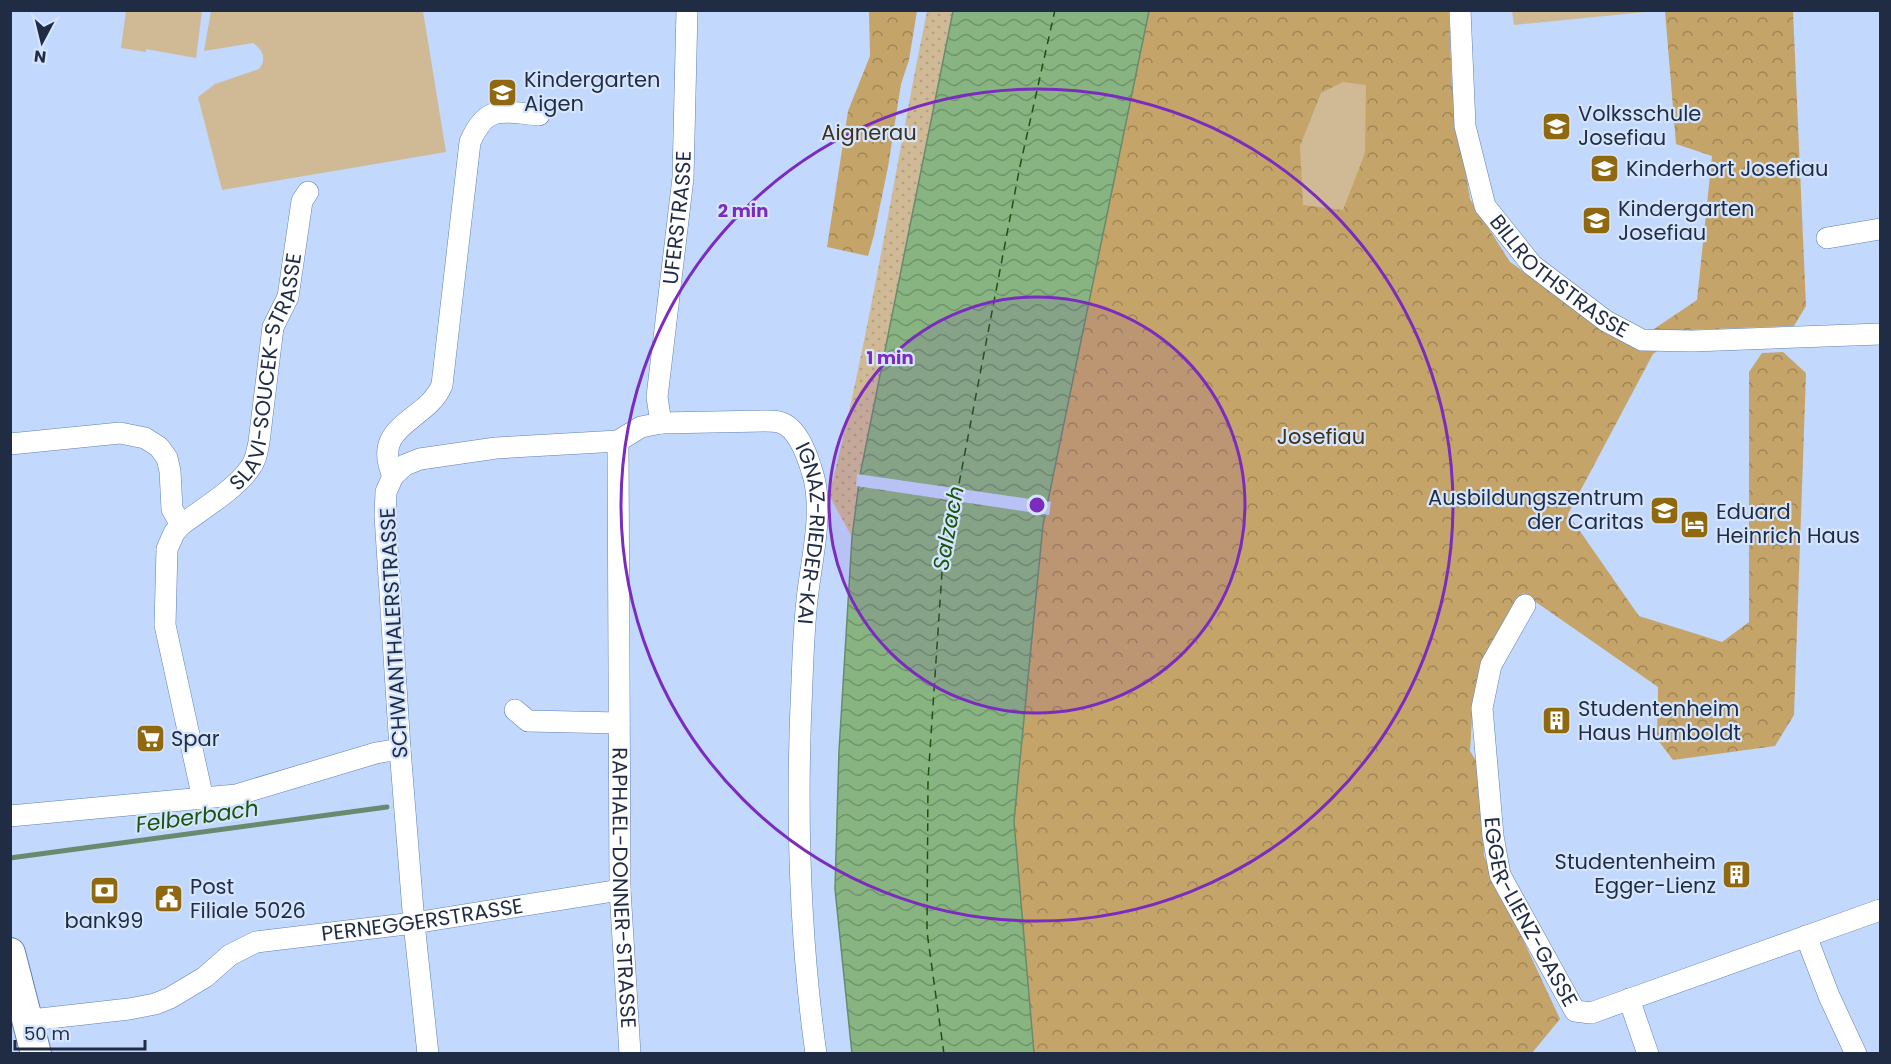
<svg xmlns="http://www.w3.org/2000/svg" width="1891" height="1064" font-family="Poppins,sans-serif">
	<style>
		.grass { fill: url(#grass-dots) }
		.forest { fill: url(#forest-crowns) }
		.green { fill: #cfba95 }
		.water { fill: url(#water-waves); stroke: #688b6f; stroke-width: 1.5 }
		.pier { fill: #c2d8fd }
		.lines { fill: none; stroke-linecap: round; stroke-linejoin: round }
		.stream { stroke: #688b6f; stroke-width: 5 }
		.ferry { stroke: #1a5510; stroke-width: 1.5; stroke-dasharray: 8 6; stroke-linecap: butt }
		.street-casing { stroke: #6080b8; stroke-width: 22 }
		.secondary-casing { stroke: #6080b8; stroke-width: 32 }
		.street { stroke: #fff; stroke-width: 21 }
		.secondary { stroke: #fff; stroke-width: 30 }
		.ring { fill: none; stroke: #7b2cbf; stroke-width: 3 }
		.labels { text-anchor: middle; stroke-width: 4.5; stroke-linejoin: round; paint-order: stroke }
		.poi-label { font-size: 21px; fill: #1f2c44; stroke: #d6e5fe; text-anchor: start }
		.park-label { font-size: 21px; fill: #3f3116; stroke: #d6e5fe }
		.street-label { font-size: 21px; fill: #1f2c44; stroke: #d6e5fe }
		.water-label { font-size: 22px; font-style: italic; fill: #1a5510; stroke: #d6e5fe }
		.centre { fill: #7b2cbf; stroke: #d6e5fe; stroke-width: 3 }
		.ring-label { font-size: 18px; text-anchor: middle; font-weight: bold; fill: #7b2cbf; stroke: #d6e5fe; stroke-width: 4.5; stroke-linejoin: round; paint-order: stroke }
	</style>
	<defs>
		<pattern id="grass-dots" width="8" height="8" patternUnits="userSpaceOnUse" patternTransform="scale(1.5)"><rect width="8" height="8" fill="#cfba95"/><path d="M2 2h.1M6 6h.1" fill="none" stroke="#b1a082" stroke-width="1.8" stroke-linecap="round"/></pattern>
		<pattern id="forest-crowns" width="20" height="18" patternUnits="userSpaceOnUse" patternTransform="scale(1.5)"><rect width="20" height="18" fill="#c5a469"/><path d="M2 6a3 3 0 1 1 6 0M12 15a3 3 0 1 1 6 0" fill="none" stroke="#9f8658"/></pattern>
		<pattern id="water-waves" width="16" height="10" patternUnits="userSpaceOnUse" patternTransform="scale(1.5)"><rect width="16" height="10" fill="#88b481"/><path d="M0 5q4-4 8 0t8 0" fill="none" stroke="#6f936b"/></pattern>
	</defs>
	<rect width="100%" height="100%" fill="#c2d8fd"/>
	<!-- grass -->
	<path class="grass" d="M927,11H953L860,475L852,537L829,495C870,336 894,172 927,11Z"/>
	<!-- forest -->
	<g class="forest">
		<path d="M869,11H917L909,60L901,84L888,167L874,235L868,256L827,247L848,111L870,56Z"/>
		<path d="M1149,11H1449L1452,87L1470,199L1510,262L1630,345L1697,300L1712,156L1676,144L1665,11H1793L1806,306L1794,326L1686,330L1653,354L1568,514L1639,616L1722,642L1749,622V372L1762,353L1783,352L1806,373L1794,715L1775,746L1673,760L1657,739L1658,687L1523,593L1473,703L1470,751L1483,772L1484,856L1560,1019L1532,1053L1034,1054L1014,821L1043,525Z"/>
	</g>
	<!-- green -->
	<g class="green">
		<path d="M1644,10L1645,12L1514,25L1512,11Z"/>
		<path d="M126,11H202L196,58L146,49V52L121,48Z"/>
		<path d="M211,11H423L446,152L222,190L198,97L215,84L259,69C267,60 263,49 253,43L204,51Z"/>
		<path d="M1343,82L1366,85L1365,153L1343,210L1303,205L1300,146L1321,93Z"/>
	</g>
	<!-- water -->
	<path class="water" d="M953,11H1149L1043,525L1014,821L1034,1053L852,1054L835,889L839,751L852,537L860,475Z"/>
	<!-- pier -->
	<path class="pier" d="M857,474L1051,502L1049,515L856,486Z"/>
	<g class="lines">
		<!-- stream -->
		<path class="stream" d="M10,858L387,807"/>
		<!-- ferry -->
		<path class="ferry" d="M944,1054L927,932L928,780L942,572L1020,166L1055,10"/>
		<defs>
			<g id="street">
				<path id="s1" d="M1460,10L1465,126L1485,206L1532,265L1606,321L1642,340L1693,341L1880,334"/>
				<path d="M1827,238L1880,229"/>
				<path id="s2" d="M661,423L657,397L683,178L687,10"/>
				<path id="s3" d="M618,441L620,890L630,1054"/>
				<path d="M10,444L120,433L145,438L159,447L167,458L170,471L172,509L181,525L174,533L167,549L165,625L203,799"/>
				<path d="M393,476C370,424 427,422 442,385L470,142C487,103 503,112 539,115"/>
				<path id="s4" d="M181,525C201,510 237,488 250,468C256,461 257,451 259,442L273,327L288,297L302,201L308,192"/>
				<path id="s5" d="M1525,605L1491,665L1482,708L1493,836L1500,875L1575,1011L1591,1013L1880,910"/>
				<path d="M515,710L528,721L619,723"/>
				<path d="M10,816L236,795L376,753L400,749"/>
				<path d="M1806,936L1829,996L1856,1054"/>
				<path d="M1629,999L1648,1054"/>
				<path id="s6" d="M27,1019H40L129,1009L155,1004L170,998L205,977L230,955L256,942L414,923L620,890"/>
				<path id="s7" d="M428,1054L414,923L400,749L385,515L386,492L393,476L405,465L420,459L496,448L618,441L641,427L661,423L766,421C770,421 775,421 779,422C799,427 809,460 814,478C823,517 811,561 807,600C804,627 803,654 802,682C796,804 799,932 816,1054"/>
			</g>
			<path id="secondary" d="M10,953L36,1054"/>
		</defs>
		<!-- street casing -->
		<use href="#street" class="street-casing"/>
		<!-- secondary casing -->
		<use href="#secondary" class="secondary-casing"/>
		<!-- street -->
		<use href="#street" class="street"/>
		<!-- secondary -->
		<use href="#secondary" class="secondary"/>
	</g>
	<!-- distance rings -->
	<circle cx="1037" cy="505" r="208" fill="#7b2cbf" fill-opacity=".12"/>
	<g class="ring">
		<circle cx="1037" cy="505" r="208"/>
		<circle cx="1037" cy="505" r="416"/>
	</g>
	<!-- icons -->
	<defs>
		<symbol id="school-square" viewBox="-11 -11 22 22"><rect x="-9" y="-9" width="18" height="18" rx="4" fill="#90680f" stroke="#d6e5fe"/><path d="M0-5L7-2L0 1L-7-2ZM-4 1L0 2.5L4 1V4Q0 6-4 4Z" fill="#fff"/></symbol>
		<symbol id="hotel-square" viewBox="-11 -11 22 22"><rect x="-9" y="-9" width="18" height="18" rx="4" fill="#90680f" stroke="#d6e5fe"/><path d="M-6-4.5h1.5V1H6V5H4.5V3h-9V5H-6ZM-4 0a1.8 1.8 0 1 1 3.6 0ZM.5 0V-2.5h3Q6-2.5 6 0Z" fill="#fff"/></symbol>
		<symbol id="building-square" viewBox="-11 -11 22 22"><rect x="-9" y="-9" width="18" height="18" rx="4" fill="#90680f" stroke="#d6e5fe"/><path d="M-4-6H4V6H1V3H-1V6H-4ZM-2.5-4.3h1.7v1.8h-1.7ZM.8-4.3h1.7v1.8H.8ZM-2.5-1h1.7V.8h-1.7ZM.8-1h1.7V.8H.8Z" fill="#fff"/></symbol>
		<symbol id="supermarket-square" viewBox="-11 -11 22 22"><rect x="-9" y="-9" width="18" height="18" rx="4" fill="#90680f" stroke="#d6e5fe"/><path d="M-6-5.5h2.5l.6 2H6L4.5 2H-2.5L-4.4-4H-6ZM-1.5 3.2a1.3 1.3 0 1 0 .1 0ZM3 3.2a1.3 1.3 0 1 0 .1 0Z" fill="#fff"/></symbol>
		<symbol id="bank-square" viewBox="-11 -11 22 22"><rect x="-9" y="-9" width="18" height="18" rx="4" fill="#90680f" stroke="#d6e5fe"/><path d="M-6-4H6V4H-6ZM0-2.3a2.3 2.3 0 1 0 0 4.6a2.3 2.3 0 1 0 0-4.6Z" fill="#fff"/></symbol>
		<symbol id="civic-square" viewBox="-11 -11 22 22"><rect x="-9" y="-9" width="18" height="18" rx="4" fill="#90680f" stroke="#d6e5fe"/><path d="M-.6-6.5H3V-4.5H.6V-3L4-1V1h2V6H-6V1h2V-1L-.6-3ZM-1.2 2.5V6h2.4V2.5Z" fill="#fff"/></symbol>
	</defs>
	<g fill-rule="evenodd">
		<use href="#school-square" x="486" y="76" width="33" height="33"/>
		<use href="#school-square" x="1540" y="110" width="33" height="33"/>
		<use href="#school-square" x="1588" y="152" width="33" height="33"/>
		<use href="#school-square" x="1580" y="204" width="33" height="33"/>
		<use href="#school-square" x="1648" y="494" width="33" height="33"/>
		<use href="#hotel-square" x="1678" y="508" width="33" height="33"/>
		<use href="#building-square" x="1540" y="704" width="33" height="33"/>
		<use href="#supermarket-square" x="134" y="722" width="33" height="33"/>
		<use href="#building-square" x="1720" y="858" width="33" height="33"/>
		<use href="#bank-square" x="88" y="874" width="33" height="33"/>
		<use href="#civic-square" x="152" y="882" width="33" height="33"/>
	</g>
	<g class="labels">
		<!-- poi labels -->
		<g class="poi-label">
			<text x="524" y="87">Kindergarten<tspan x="524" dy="24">Aigen</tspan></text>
			<text x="1578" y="121">Volksschule<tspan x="1578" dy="24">Josefiau</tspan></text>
			<text x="1626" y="176">Kinderhort Josefiau</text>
			<text x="1618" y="216">Kindergarten<tspan x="1618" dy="24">Josefiau</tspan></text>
			<text x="1644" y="505" text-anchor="end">Ausbildungszentrum<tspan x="1644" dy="24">der Caritas</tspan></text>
			<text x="1716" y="519">Eduard<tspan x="1716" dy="24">Heinrich Haus</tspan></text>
			<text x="1578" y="716">Studentenheim<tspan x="1578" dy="24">Haus Humboldt</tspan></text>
			<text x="171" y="746">Spar</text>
			<text x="1716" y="869" text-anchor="end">Studentenheim<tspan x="1716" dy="24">Egger-Lienz</tspan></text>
			<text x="190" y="894">Post<tspan x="190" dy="24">Filiale 5026</tspan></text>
			<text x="104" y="928" text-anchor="middle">bank99</text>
		</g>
		<!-- park labels -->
		<g class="park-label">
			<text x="869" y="140">Aignerau</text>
			<text x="1321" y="444">Josefiau</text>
		</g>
		<!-- street labels -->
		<g class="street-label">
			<text dy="7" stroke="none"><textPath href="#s2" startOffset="207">UFERSTRASSE</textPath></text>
			<text dy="7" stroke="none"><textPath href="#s1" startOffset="302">BILLROTHSTRASSE</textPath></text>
			<text dy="7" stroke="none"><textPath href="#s4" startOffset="188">SLAVI-SOUCEK-STRASSE</textPath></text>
			<text dy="7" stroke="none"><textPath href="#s7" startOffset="1102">IGNAZ-RIEDER-KAI</textPath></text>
			<text transform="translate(394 633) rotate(-93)" y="7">SCHWANTHALERSTRASSE</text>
			<text dy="7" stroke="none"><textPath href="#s3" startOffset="447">RAPHAEL-DONNER-STRASSE</textPath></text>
			<text dy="7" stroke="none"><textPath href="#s5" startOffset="326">EGGER-LIENZ-GASSE</textPath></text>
			<text dy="7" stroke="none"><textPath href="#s6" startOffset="416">PERNEGGERSTRASSE</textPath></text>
		</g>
		<!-- water labels -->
		<g class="water-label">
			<text transform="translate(948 528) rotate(-79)" y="8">Salzach</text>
			<text transform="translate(197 816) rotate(-8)" y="8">Felberbach</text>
		</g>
	</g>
	<circle cx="1037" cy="505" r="9" class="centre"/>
	<g class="ring-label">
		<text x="743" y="217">2 min</text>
		<text x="890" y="364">1 min</text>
	</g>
	<!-- border -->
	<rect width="1891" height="1064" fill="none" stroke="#1f2c44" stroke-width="24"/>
	<!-- north arrow -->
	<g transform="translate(42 42) rotate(187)" stroke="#d6e5fe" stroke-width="4.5" paint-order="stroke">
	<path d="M0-4.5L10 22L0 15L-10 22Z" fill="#1f2c44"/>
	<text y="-9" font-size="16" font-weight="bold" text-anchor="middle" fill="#1f2c44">N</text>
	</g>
	<!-- scale -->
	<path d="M15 1040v9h130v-9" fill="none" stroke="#1f2c44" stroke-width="3"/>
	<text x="24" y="1040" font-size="18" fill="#1f2c44" stroke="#d6e5fe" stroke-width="4.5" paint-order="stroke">50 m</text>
</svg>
